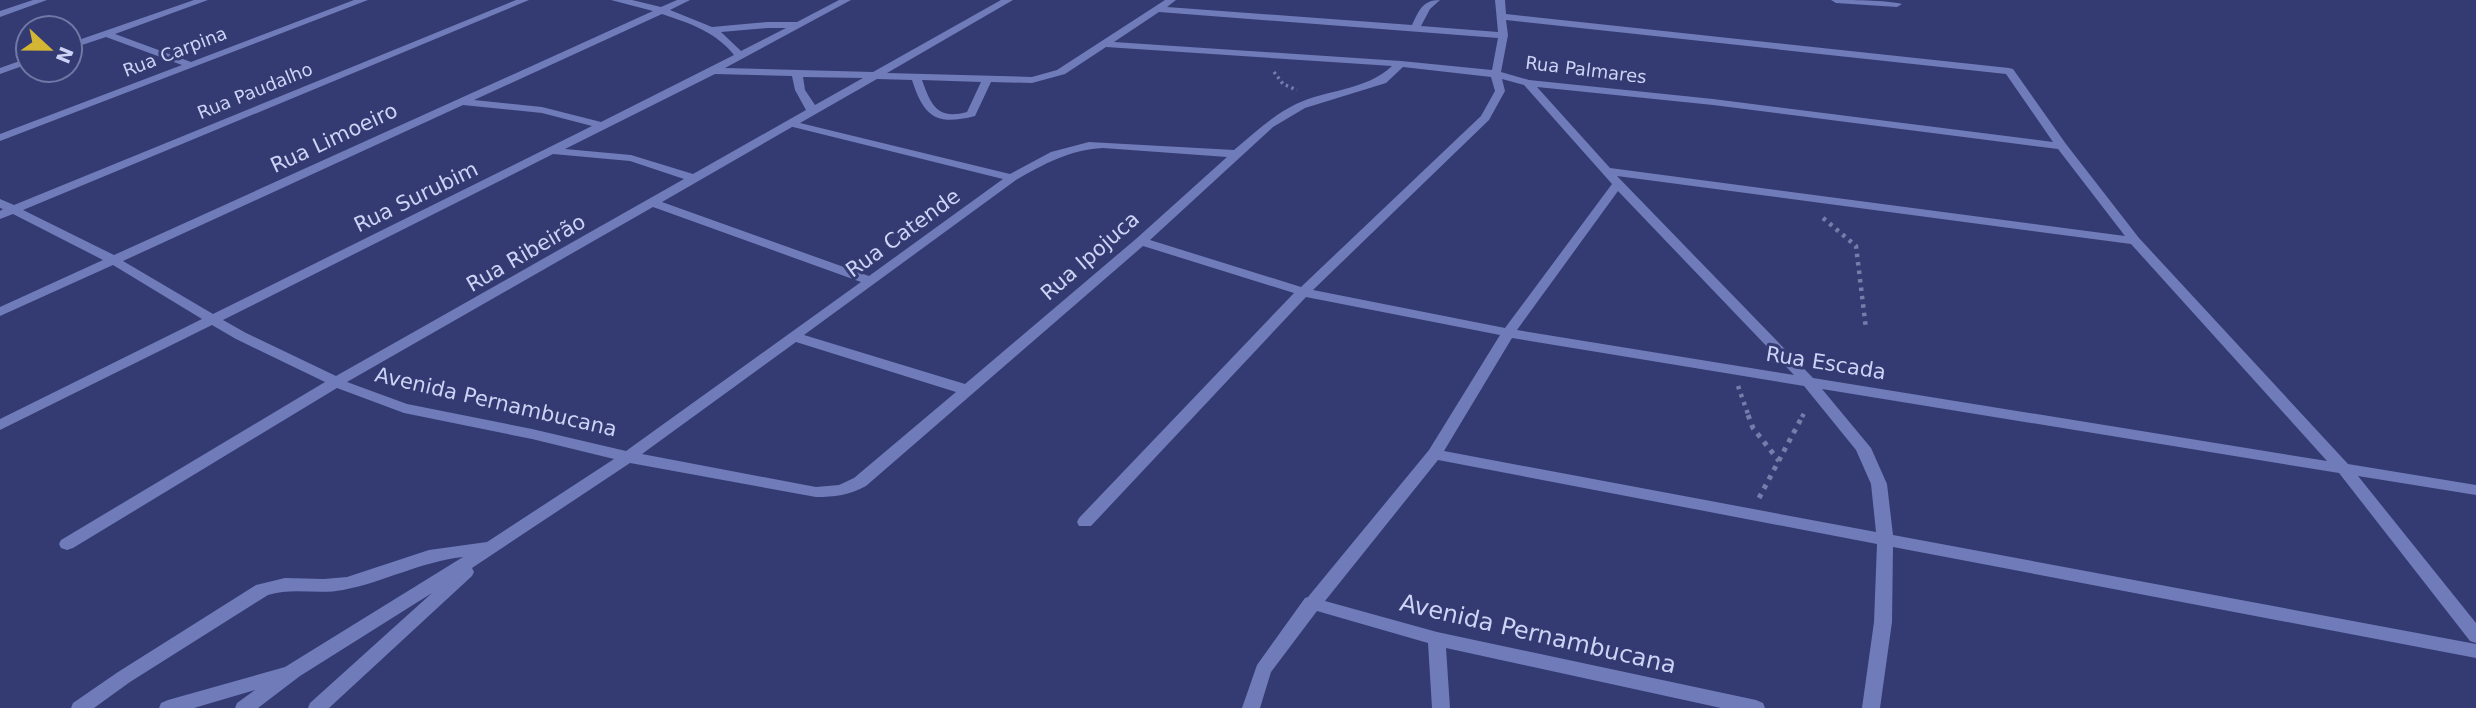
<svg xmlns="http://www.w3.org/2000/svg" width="2476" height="708" font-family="'DejaVu Sans',sans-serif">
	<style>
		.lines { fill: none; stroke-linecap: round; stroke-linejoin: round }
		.path-far2 { stroke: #757dab; stroke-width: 3.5; stroke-dasharray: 2.5 3.5; stroke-linecap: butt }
		.path-far1 { stroke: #757dab; stroke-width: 4.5; stroke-dasharray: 3.5 5; stroke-linecap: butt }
		.path { stroke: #757dab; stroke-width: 5; stroke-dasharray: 4.5 6; stroke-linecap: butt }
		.minor { fill: #707bb9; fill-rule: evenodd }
		.labels { text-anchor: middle; stroke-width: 6; stroke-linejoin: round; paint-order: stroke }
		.far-street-label { font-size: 18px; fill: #ccd3f5; stroke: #333b72 }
		.street-label { font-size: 21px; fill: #ccd3f5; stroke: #333b72 }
		.near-street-label { font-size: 24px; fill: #ccd3f5; stroke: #333b72 }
	</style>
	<rect width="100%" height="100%" fill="#333b72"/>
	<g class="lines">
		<!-- path-far2 -->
		<path class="path-far2" d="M1274,72L1283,84L1297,90"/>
		<!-- path-far1 -->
		<g class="path-far1">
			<path d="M1823,218L1856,246L1866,329"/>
			<path d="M1738,386L1749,417"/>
			<path d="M1802,417L1806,410"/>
		</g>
		<!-- path -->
		<g class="path">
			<path d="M1748,415L1753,428L1779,461"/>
			<path d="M1759,498L1803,415"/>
		</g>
		<!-- minor -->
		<g class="minor">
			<path d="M33,0H47L0,17V11Z"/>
			<path d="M194,0H208L115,34L191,62L354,0H368L0,141V134L182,65L106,37L70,49V43Z"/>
			<path d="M516,0H529L23,210L114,255L653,11L611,0H632L661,7L677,0H690L670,10L712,27L767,22H797L839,0H851L725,68L873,72L1001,0H1013L887,73L1032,77L1057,70L1165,0H1176L1167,7L1412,25C1419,11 1422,0 1440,0L1430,9L1421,26L1498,32L1495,0H1505L1506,14L2009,68L2013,69L2066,144L2139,238L2348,464L2476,485V495L2358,476L2476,623V643L2470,641L2339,473L1822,389L1871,448L1887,484L1893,535L2476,644V658L1893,547L1892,622L1880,708H1862L1874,622L1877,544L1438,460L1325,601L1437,632L1756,700L1763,703L1765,708H1721L1446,648L1450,708H1432L1428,643L1317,611L1271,672L1260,708H1242L1257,665L1305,598L1308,597L1429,450L1500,335L1306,297L1091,526H1079L1077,522L1079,518L1294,293L1143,246L866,486C850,495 834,497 816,497L630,463L472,568L474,572L472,576L329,708H308L310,703L432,593L300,676L258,708H235L237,703L255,690L194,708H159L161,703L168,700L285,667L463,557C419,562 385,582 343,590C318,595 293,587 268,595L130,682L94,708H71L73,703L118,672L256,585L285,578L324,579L347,577L429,550L487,542L614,459L532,439L404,413L337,388L73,548L67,550L61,548L59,544L61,540L325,382L236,339L212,325L0,430V419L202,319L113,265L0,316V307L103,260L13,214L0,219V211L3,209L0,208V199L14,205ZM1159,12L1498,38L1492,70L1401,61L1114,42ZM662,14C689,23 716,32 734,55L601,122L542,107L474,100ZM1506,20L2006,74L2053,142L1713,99L1529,80L1501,72L1508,35ZM767,28H786L741,51L721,32ZM1106,47L1392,66C1365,91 1328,89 1296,104C1272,116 1254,133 1234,150L1089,142L1051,152L1010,174L800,123L877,79L912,80C924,117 936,126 975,116L991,82L1032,83L1065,74ZM1403,67L1491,77L1495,91L1481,116L1301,287L1150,240L1273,127L1305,108L1386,83ZM715,74L792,76L795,90L806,110L693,174L631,155L565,149ZM803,77L863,78L815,105L805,90ZM1502,79L1524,85L1612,184L1505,328L1313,290L1489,120L1505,91ZM922,80L981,82L967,112C937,120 931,105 922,80ZM1537,87L1713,105L2058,149L2125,236L1610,168ZM463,105L542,113L592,126L213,314L123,261ZM792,127H793L1003,179L869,276L662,202ZM1103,148L1227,157L1137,238L965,384L804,335L1016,180C1044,164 1069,150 1103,148ZM553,154L630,161L684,179L336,376L246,333L223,320ZM1617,176L2131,244L2327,461L1813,378ZM1618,191L1794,375L1517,330ZM653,207L861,282L626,451L532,429L407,404L347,382ZM1512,338L1804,386L1856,450L1871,484L1876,532L1444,451ZM796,342L956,392L854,478L839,485L816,487L642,454Z"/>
			<path d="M1831,0C1849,0 1887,0 1902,4L1897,7L1836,3Z"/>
			<path d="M28,58V64L0,74V68Z"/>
		</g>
	</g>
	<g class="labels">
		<!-- far-street labels -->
		<g class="far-street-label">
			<text transform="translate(175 52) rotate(-21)" y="6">Rua Carpina</text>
			<text transform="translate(1586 70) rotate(7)" y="6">Rua Palmares</text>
			<text transform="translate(255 91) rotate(-22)" y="6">Rua Paudalho</text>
		</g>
		<!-- street labels -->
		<g class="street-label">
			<text transform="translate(334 138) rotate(-25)" y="7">Rua Limoeiro</text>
			<text transform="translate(416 197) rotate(-26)" y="7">Rua Surubim</text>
			<text transform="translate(903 233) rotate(-36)" y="7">Rua Catende</text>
			<text transform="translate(526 253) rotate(-30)" y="7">Rua Ribeirão</text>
			<text transform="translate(1090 256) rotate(-41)" y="7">Rua Ipojuca</text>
			<text transform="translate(1826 363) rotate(9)" y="7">Rua Escada</text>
			<text transform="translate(496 402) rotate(13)" y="7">Avenida Pernambucana</text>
		</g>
		<!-- near-street labels -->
		<g class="near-street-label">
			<text transform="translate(1538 634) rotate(13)" y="8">Avenida Pernambucana</text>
		</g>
	</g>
	<!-- north arrow -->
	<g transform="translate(49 49) rotate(112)"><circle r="33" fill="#333b72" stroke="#7078a6" stroke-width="2"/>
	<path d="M0-5L12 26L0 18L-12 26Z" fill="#d4b635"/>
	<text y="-10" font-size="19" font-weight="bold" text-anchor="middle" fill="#ccd3f5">N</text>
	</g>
</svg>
